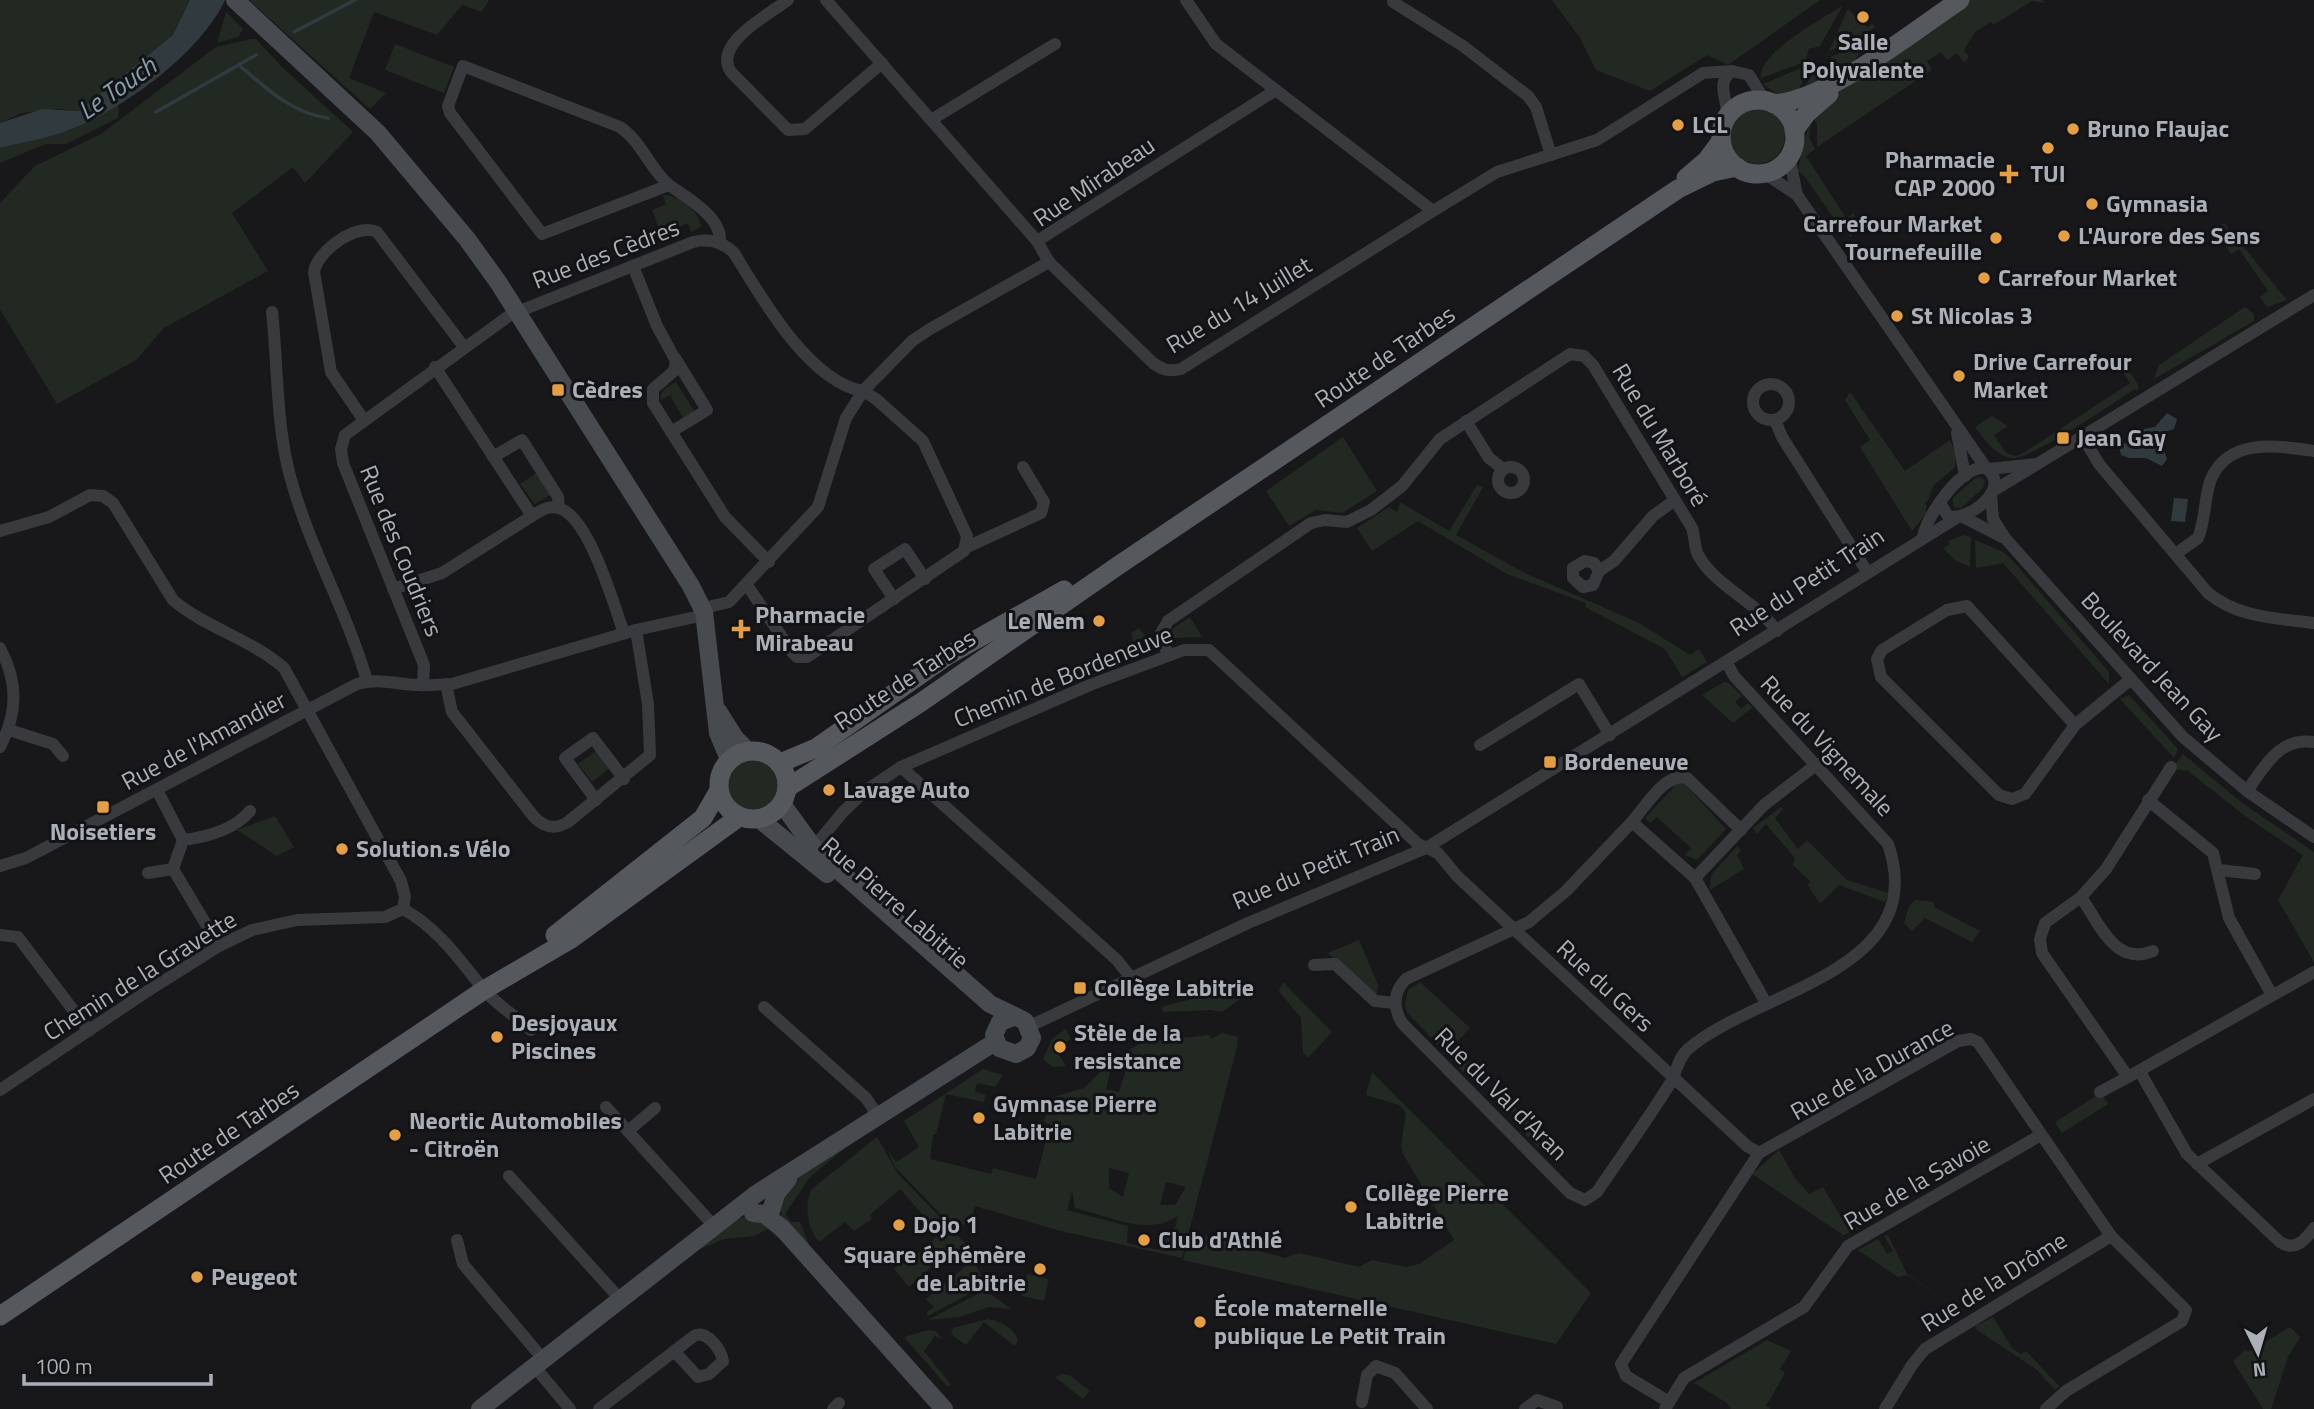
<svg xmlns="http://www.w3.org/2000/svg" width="2314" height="1409" font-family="'Titillium Web',sans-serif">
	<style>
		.green { fill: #222922; fill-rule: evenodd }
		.water { fill: #313a3f }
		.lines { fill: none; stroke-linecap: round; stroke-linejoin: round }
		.stream { stroke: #313a3f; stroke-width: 3.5 }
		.street { stroke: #393a3e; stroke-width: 12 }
		.secondary { stroke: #474a4e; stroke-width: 18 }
		.primary { stroke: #55585d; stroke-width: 19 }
		.poi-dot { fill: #e49f46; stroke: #131315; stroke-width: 2.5 }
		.labels { text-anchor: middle; stroke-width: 6; stroke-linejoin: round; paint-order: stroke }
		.poi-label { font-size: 24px; font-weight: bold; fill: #abb0b8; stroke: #131315; text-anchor: start }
		.street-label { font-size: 24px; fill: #abb0b8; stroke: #131315 }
		.water-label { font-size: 26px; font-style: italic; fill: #85a0b0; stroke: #131315 }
	</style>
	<rect width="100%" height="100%" fill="#18181a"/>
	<!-- green -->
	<g class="green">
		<path d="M0,0H190L173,35L79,111L57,109L22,113L0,123Z"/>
		<path d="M249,0H489L482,12L462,5L437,35L374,12L349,78L386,93L370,109Z"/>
		<path d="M1552,0H1820L1728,65L1707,55L1650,91L1596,70L1580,38Z"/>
		<path d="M1969,0H2042L2045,3L2032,1L1993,25L1991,22L1975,32L1964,50L1969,57L1964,63L1957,53L1947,60L1941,52L1927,61L1932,70L1817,147V125L1812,114L1834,93Z"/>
		<path d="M1843,5L1820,46L1809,49L1805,62L1761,78C1756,54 1824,18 1843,5Z"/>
		<path d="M1848,9L1867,27L1873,24L1875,27L1869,31L1872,35L1829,51Z"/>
		<path d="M226,12L243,29L238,37L217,43Z"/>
		<path d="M251,39H256L282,67L353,132L305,183L293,167L232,213L268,271L164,328L136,360L57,404L0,309V203L35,166L101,134L216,47Z"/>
		<path d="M395,44L454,67L444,93L385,70Z"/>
		<path d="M1856,48L1859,54L1852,64L1802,92L1814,71L1826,68L1832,56Z"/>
		<path d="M1806,66L1808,71L1797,92L1780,96L1763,84Z"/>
		<path d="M119,104L118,118L66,144H45L0,163V148L72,130Z"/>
		<circle cx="1757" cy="136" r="28"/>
		<path d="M1811,122L1809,137L1815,149L1806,156L1846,218L1854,213L1856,228L1851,237L1843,231L1805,177L1798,171L1803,144Z"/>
		<path d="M663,195C677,194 701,212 701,227L691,232L688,223L661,234L652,210L666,204Z"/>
		<path d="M2224,223L2287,300L2267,307L2260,297L2268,291L2239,249L2231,254L2214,230Z"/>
		<path d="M2245,307L2254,314V321L2154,379L2159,365Z"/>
		<path d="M2120,367H2126L2138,384V392L2135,389C2116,401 2028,462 2011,458C1995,455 1985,440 1975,427L1992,416L2008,426L1994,435L2006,453L2016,456L2025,452L2130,383Z"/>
		<path d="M676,382L694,411L683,418L670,395L661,400C659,390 668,387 676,382Z"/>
		<path d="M1850,392L1905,471L1950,440L1956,453L1955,467L1933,486L1928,501H1926V514L1912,531L1860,447L1870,440L1845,400Z"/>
		<path d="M1343,437L1377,491L1342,513L1316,510L1289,526L1266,491Z"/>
		<path d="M538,472L550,495L535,504L520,484Z"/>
		<path d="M1981,477L1985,481L1983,488L1961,508L1953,507V498L1975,478Z"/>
		<path d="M1477,485L1483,487L1456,535L1525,573L1639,623L1690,655L1699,649L1707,662L1682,677L1665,649L1585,607L1586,603L1507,574L1418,521L1372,551L1357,528L1389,507L1397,512L1400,502L1449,531Z"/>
		<path d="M1964,535L1971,537L1970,567L1955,560L1943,548L1950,544L1948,541Z"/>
		<path d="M1975,540L2003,552L2013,561L2109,672V684L2003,563L1976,568Z"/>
		<path d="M1190,617L1202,637L1173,638L1172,629Z"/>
		<path d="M1139,628L1151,644L1147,652L1135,656L1131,650L1134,645L1131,633Z"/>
		<path d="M1724,682L1729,683L1742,696L1735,702L1741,709L1748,703L1753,707L1733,723L1702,695Z"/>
		<path d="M2129,695L2178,749L2174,758L2120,699Z"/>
		<path d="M596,751L610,768L592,782L578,764Z"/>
		<path d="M2183,754L2241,802L2314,852V962L2278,900L2303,855L2245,816L2188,771L2172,769Z"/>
		<circle cx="752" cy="784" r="28"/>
		<path d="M1682,781L1726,829L1697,860L1685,855L1691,848L1657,817L1650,823L1645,818L1674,787L1672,784Z"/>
		<path d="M1781,807L1783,809L1775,818L1798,849L1807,840L1847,880L1888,893L1885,902L1839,885L1820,904L1807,884L1811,882L1793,865L1795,858L1766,824L1757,834L1753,828Z"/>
		<path d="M275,816L294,847L277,856L237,830Z"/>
		<path d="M1737,846L1741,850L1737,855L1744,869L1710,890L1711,875Z"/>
		<path d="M1915,900L1934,902V907L1980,931L1972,942L1925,918L1912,931L1904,923L1909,906Z"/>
		<path d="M1359,940L1378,985L1377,993L1373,994L1328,953Z"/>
		<path d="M1283,982L1332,1032L1308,1058L1303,1052L1301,1018L1279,991Z"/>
		<path d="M1420,982L1470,1028L1453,1046L1478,1070L1470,1079L1407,1012L1405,1004L1408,990Z"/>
		<path d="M1245,983L1240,999L1222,1012L1211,1010L1163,1012L1161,1007L1192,999L1233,996L1236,993L1231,987Z"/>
		<path d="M1066,1029L1071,1039L1063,1044L1056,1043L1054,1047L1066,1066L1053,1067L1043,1059L1052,1039Z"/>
		<path d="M1222,1033L1238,1037L1237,1047L1182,1258L1061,1231L975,1206L972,1217L957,1231L895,1167L887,1150L896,1162L919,1147L904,1121L983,1069L1003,1075L995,1087L977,1083L975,1092L986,1095L984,1102L946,1094L936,1134H933L930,1159L991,1174L993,1168L1036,1179L1050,1124L1044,1122L1050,1098L1084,1088L1113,1060L1106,1089L1119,1092L1129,1061L1116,1057L1143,1042L1210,1035L1211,1039ZM1109,1168L1129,1173L1123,1197L1109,1188ZM1166,1182L1186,1187L1175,1205H1160ZM1072,1191L1075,1208C1109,1216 1147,1237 1178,1216L1173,1237L1163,1234L1159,1250L1127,1243L1128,1226L1067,1210Z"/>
		<path d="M1372,1072L1591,1293L1556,1344L1183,1260L1191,1232L1285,1258L1299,1253L1359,1267L1372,1260L1406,1267L1419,1264L1454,1240L1403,1154L1401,1145L1406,1113L1399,1105L1366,1095Z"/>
		<path d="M2101,1093L2108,1104L2062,1133L2055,1122Z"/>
		<path d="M1511,1104L1548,1140L1540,1149L1525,1134L1529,1128L1508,1107Z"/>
		<path d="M877,1137L898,1174L964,1242L984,1281L980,1288L928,1316L926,1313L934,1307L926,1299L968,1264L952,1247L909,1287L894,1269L906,1258L910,1261L940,1234L900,1189L870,1215L872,1219L854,1231L845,1222L819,1242C808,1229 803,1204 812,1189Z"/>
		<path d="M842,1147L844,1149L810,1177L785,1214L791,1222H800L809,1245L782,1218L779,1198L794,1179Z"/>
		<path d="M1779,1150L1795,1178L1809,1194L1823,1187L1841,1217L1859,1229L1843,1235L1752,1174Z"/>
		<path d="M744,1217L757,1220L782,1237H776L768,1229L754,1236L724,1239L696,1251L731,1222Z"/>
		<path d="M1888,1235L1907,1274L1953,1305L1907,1275L1898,1277L1858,1250L1878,1239L1887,1254L1893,1251L1884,1236Z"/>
		<path d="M1027,1274L1049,1279L1044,1301L1022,1296Z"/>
		<path d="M985,1290L1011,1309L988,1307L959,1317L928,1320Z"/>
		<path d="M1993,1317L2012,1348L2021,1354L2026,1351L2059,1386L2055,1390L2036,1369L1977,1330L1975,1326Z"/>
		<path d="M988,1319C1000,1321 1014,1328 1018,1340L1015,1346L984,1322L966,1345L951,1334L953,1328Z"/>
		<path d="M2290,1327L2300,1337L2288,1357L2271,1409H2263L2233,1361L2245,1350L2248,1352Z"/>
		<path d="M928,1330L936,1331L943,1340L935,1336L924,1351L951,1385L948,1387L904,1337Z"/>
		<path d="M1767,1340L1791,1351L1780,1369L1785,1373L1766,1406L1771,1409H1731L1727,1403L1694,1383Z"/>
		<path d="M1062,1374L1069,1375L1090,1391L1083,1399L1055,1377Z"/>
	</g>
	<!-- water -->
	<g class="water">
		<path d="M190,0H225C201,52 125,108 72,129C49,138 24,142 0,148V123L42,109L79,111L173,35Z"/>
		<path d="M2167,413L2177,419L2174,429L2155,435L2154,443L2164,451L2167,459L2162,466L2146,458H2129L2121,455L2119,445L2140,439L2144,429L2155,427Z"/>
		<path d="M2174,498L2188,499L2185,522L2171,521Z"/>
	</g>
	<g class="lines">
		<!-- stream -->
		<g class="stream">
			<path d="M294,32L355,0"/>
			<path d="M239,65C266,88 291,113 328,118"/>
			<path d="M156,112L256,55"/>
		</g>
		<!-- street -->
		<g class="street">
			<path d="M788,0C768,15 712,44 731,72L788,130L805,129L882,63"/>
			<path d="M826,0L1037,241"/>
			<path d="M1393,2L1463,46L1528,96L1536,107L1551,155"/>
			<path d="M463,66L620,127C642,142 649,168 669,185L542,234L450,113L448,106Z"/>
			<path d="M1727,116C1728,99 1715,83 1732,71L1749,75L1765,101"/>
			<path d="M931,120L1055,44"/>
			<path d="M1789,156L1797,195"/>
			<path d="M1764,173L1797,195L1986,468"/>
			<path d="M669,185C687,198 723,217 720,243"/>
			<path d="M1433,211L1497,172L1597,140L1703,73L1732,71"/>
			<path d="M1049,262L1153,363C1163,370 1169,372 1181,369L1433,211L1216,44L1186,0"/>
			<path d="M633,266L657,326L676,361L674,371L653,389V403L725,517L769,562"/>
			<path d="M272,312C278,366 276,424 290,476C309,547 347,611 367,681"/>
			<path d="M435,367L532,516C540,511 548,505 558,508C589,515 614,606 624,633"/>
			<circle cx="1771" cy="402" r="18"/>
			<path d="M363,419L331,372L314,272C317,251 357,222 377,232L464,347"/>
			<path d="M1775,420L1782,437L1868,573"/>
			<path d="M1466,421L1489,458L1503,469"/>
			<path d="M671,432L707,410L675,358"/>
			<path d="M1957,433L1965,476"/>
			<path d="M2083,437L2099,464L2208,593C2239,618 2275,618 2314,623"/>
			<path d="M493,457L522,440L558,497L559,508"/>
			<circle cx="1511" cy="480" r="13"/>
			<path d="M1989,469L2036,464"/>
			<path d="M1993,491L2314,295"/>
			<path d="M1991,494L1993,519L2005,538L2183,737L2247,791L2314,837"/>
			<path d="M1961,516L2002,537"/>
			<path d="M0,531L49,517L90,495L103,496L113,503L173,600C206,628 251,639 284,668L401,881L405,897L403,909"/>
			<path d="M1923,536C1928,514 1961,465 1986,468C2013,487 1969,522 1948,516L1940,503"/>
			<path d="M967,547L1041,513L1044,502L1023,467"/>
			<path d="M2177,553L2198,538C2206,519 2204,497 2211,479C2229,437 2279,446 2314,451"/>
			<path d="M1599,571L1594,563L1585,561L1573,568V578L1583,587L1593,585L1599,571L1614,561L1653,516L1675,500"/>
			<path d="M747,585L792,652L797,657H807L964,551L967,536L923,441L876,399L863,391L912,341L930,329L1049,262L1037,241L1276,90"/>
			<path d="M393,589L442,573L532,516"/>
			<path d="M894,599L874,569L905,549L925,579"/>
			<path d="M0,648C18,682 18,712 0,747"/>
			<path d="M1168,656L1161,633L1168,621L1311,523L1325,520L1347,522L1371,510L1402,486L1440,439L1570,354L1584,356L1593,365L1692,528C1695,537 1694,546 1698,555C1716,587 1756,601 1777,631"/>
			<path d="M1727,663L1734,676L1888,844C1932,972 1756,990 1688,1049C1678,1058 1677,1071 1671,1082C1648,1119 1622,1155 1597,1192L1585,1200L1570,1193L1402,1023C1393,1008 1393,992 1406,979L1529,922L1566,891L1632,822L1695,878L1766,1003"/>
			<path d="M446,684L452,712L534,817C545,828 555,830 568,822L650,755L648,704L636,630"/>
			<path d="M2075,725L1967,606L1947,610L1882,650L1877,659L1881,677L1999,795L2012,799L2025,794L2075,725L2131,679"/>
			<path d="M9,730L53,744L63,756"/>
			<path d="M1480,745L1579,684L1610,735"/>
			<path d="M901,767L1117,960L1132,979"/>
			<path d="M2171,767L2106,869L2081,897L2045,923L2040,939L2042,953L2128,1077L2314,972"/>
			<path d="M157,790L183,840L173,869L219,946"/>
			<path d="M2247,791C2265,766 2279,737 2314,742"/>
			<path d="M596,800L565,758L593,738L624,779"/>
			<path d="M2148,800L2213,853L2229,918L2272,995"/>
			<path d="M1632,822C1645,807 1666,771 1687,778L1741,830"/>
			<path d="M183,840C207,837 234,830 250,811"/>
			<path d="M809,853L843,812L865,791L901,767L1090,685L1184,650H1209L1418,844L1438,853L1457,876L1747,1146L1759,1153"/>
			<path d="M0,866L26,858L357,684C379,677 397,685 419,685C430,686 441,684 452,684L636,630L695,617L712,606L729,602L818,507L846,418L863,391C809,382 761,297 734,253C722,241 709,238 693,242L510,315L345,435L341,449L343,463L424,665L423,685"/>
			<path d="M2219,870L2255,874"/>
			<path d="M148,873L173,869"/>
			<path d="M1695,878L1764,805L1817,764"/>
			<path d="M2081,897C2099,923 2115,967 2153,951"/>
			<path d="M403,909C438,928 460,960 484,990C497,1005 517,1017 531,1030"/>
			<path d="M0,935L18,937L89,1031"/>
			<path d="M1314,965L1335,964L1375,1001L1395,1003"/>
			<path d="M764,1007L866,1098L878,1116"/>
			<path d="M1030,1026L1248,923L1426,848L1958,517"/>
			<path d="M2140,1072L2187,1154L2280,1242C2295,1252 2305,1240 2314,1228"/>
			<path d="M0,1090L143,994L219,946L252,930L297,920L385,917L403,909"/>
			<path d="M2100,1092L2128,1077"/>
			<path d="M606,1107L715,1227"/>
			<path d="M628,1131L655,1108"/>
			<path d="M2197,1164L2314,1099"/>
			<path d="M509,1176L620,1299"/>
			<path d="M457,1240L463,1264L543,1359"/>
			<path d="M534,1366L570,1409"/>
			<path d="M1362,1402L1367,1375L1376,1366L1395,1373L1427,1409"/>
			<path d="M1669,1402L1626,1376L1621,1364L1759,1153L1958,1041L1971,1039L1978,1042L2111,1236L2186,1310L2182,1321L2066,1391L2046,1409"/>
			<path d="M599,1409L694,1336L696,1335C708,1332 721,1349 723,1361L709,1374L698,1377L674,1351"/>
			<path d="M833,1409L839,1403"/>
			<path d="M1525,1409L1537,1400L1557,1407"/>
			<path d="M1665,1409L1684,1378L1804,1307L1848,1246L2041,1135"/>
			<path d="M1885,1409L1912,1365L1925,1349L2111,1236"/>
		</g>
		<!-- secondary -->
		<g class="secondary">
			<path d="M235,0L378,133L467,239L498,282L691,586L704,612L718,733L729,759"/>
			<path d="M718,711L735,738L748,751"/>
			<path d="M782,804L814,848L829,862L990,1004L1025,1021L1032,1038L1027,1048L1016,1054L999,1048L994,1035L1000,1022L1013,1017"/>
			<path d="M759,819L827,874"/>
			<path d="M753,1213L764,1214L771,1211L776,1194L788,1179"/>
			<path d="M764,1214L782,1228L944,1409"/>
			<path d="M480,1409L756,1194L995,1042"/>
		</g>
		<!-- primary -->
		<g class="primary">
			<circle cx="1758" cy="137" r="37"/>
			<path d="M1774,104C1830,99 1912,32 1960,0"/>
			<path d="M1794,131L1807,113L1829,94"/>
			<path d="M1686,178L1707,160L1721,141"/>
			<circle cx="753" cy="785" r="34"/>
			<path d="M780,763L816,748L947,656L1064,590"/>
			<path d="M787,788L920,703L1119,565L1678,189L1713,172L1737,167"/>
			<path d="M555,935L703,818L718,792"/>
			<path d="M0,1316L484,990L571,939L739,817"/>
		</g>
	</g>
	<!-- markers -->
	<g class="poi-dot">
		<circle cx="1863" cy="17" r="7"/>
		<circle cx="1678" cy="125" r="7"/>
		<circle cx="2073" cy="129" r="7"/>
		<circle cx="2048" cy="148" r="7"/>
		<path d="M2005.5 163.5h7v7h7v7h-7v7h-7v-7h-7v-7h7z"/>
		<circle cx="2092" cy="204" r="7"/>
		<circle cx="2064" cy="236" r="7"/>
		<circle cx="1996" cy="238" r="7"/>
		<circle cx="1984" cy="278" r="7"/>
		<circle cx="1897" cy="316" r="7"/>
		<circle cx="1959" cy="376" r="7"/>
		<rect x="551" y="383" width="14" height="14" rx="3.5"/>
		<rect x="2056" y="431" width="14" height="14" rx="3.5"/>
		<circle cx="1099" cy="621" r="7"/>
		<path d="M737.5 618.5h7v7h7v7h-7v7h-7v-7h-7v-7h7z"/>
		<rect x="1543" y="755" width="14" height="14" rx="3.5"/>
		<circle cx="829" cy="790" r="7"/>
		<rect x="96" y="800" width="14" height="14" rx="3.5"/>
		<circle cx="342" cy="849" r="7"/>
		<rect x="1073" y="981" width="14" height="14" rx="3.5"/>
		<circle cx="497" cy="1037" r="7"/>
		<circle cx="1060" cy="1047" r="7"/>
		<circle cx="979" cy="1118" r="7"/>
		<circle cx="395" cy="1135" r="7"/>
		<circle cx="1351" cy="1207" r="7"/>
		<circle cx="899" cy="1225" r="7"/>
		<circle cx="1144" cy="1240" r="7"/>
		<circle cx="1040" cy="1269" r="7"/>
		<circle cx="197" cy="1277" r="7"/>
		<circle cx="1200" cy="1322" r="7"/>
	</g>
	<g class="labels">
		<!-- poi labels -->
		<g class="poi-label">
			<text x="1863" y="50" text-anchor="middle">Salle<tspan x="1863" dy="28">Polyvalente</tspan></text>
			<text x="1692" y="133">LCL</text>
			<text x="2087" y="137">Bruno Flaujac</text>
			<text x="1995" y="168" text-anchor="end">Pharmacie<tspan x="1995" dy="28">CAP 2000</tspan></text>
			<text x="2048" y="182" text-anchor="middle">TUI</text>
			<text x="2106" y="212">Gymnasia</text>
			<text x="1982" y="232" text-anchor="end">Carrefour Market<tspan x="1982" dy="28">Tournefeuille</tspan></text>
			<text x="2078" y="244">L'Aurore des Sens</text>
			<text x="1998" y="286">Carrefour Market</text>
			<text x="1911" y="324">St Nicolas 3</text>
			<text x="1973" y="370">Drive Carrefour<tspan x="1973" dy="28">Market</tspan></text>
			<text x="572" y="398">Cèdres</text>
			<text x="2077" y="446">Jean Gay</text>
			<text x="755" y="623">Pharmacie<tspan x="755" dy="28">Mirabeau</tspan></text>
			<text x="1085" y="629" text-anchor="end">Le Nem</text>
			<text x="1564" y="770">Bordeneuve</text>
			<text x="843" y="798">Lavage Auto</text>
			<text x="103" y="840" text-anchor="middle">Noisetiers</text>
			<text x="356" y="857">Solution.s Vélo</text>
			<text x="1094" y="996">Collège Labitrie</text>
			<text x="511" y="1031">Desjoyaux<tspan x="511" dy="28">Piscines</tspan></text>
			<text x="1074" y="1041">Stèle de la<tspan x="1074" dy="28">resistance</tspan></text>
			<text x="993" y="1112">Gymnase Pierre<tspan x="993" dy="28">Labitrie</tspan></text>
			<text x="409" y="1129">Neortic Automobiles<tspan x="409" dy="28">- Citroën</tspan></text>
			<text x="1365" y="1201">Collège Pierre<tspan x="1365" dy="28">Labitrie</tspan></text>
			<text x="913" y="1233">Dojo 1</text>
			<text x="1158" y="1248">Club d'Athlé</text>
			<text x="1026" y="1263" text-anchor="end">Square éphémère<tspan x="1026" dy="28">de Labitrie</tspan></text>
			<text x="211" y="1285">Peugeot</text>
			<text x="1214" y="1316">École maternelle<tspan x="1214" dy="28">publique Le Petit Train</tspan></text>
		</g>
		<!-- street labels -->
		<g class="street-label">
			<text transform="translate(1094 182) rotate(-34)" y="8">Rue Mirabeau</text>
			<text transform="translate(606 254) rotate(-21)" y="8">Rue des Cèdres</text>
			<text transform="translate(1239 305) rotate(-31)" y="8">Rue du 14 Juillet</text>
			<text transform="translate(1385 357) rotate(-34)" y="8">Route de Tarbes</text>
			<text transform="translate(1660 435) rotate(59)" y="8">Rue du Marboré</text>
			<text transform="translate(401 551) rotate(68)" y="8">Rue des Coudriers</text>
			<text transform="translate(1807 582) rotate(-33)" y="8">Rue du Petit Train</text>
			<text transform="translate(2152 667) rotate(47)" y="8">Boulevard Jean Gay</text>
			<text transform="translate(1063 677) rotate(-22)" y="8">Chemin de Bordeneuve</text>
			<text transform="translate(905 680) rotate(-33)" y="8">Route de Tarbes</text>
			<text transform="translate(204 741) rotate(-28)" y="8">Rue de l'Amandier</text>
			<text transform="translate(1827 746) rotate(47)" y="8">Rue du Vignemale</text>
			<text transform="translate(1316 868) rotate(-23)" y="8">Rue du Petit Train</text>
			<text transform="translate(895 903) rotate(41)" y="8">Rue Pierre Labitrie</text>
			<text transform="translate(140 976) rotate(-32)" y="8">Chemin de la Gravette</text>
			<text transform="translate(1605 986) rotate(43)" y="8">Rue du Gers</text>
			<text transform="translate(1872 1070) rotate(-29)" y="8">Rue de la Durance</text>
			<text transform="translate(1501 1094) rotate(45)" y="8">Rue du Val d'Aran</text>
			<text transform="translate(229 1133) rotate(-34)" y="8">Route de Tarbes</text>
			<text transform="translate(1917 1183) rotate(-30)" y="8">Rue de la Savoie</text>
			<text transform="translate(1994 1282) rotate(-32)" y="8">Rue de la Drôme</text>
		</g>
		<!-- water labels -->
		<g class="water-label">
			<text transform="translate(117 88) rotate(-35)" y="9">Le Touch</text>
		</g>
	</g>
	<!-- north arrow -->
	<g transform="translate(2258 1353) rotate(175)" stroke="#131315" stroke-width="5" paint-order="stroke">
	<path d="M0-5L12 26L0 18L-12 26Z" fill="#abb0b8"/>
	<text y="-10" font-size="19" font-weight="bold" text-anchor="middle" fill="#abb0b8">N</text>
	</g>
	<!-- scale -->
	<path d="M24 1374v10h187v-10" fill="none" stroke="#abb0b8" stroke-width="3.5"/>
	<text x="35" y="1374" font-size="21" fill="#abb0b8" stroke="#131315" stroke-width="5" paint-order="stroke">100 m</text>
</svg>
